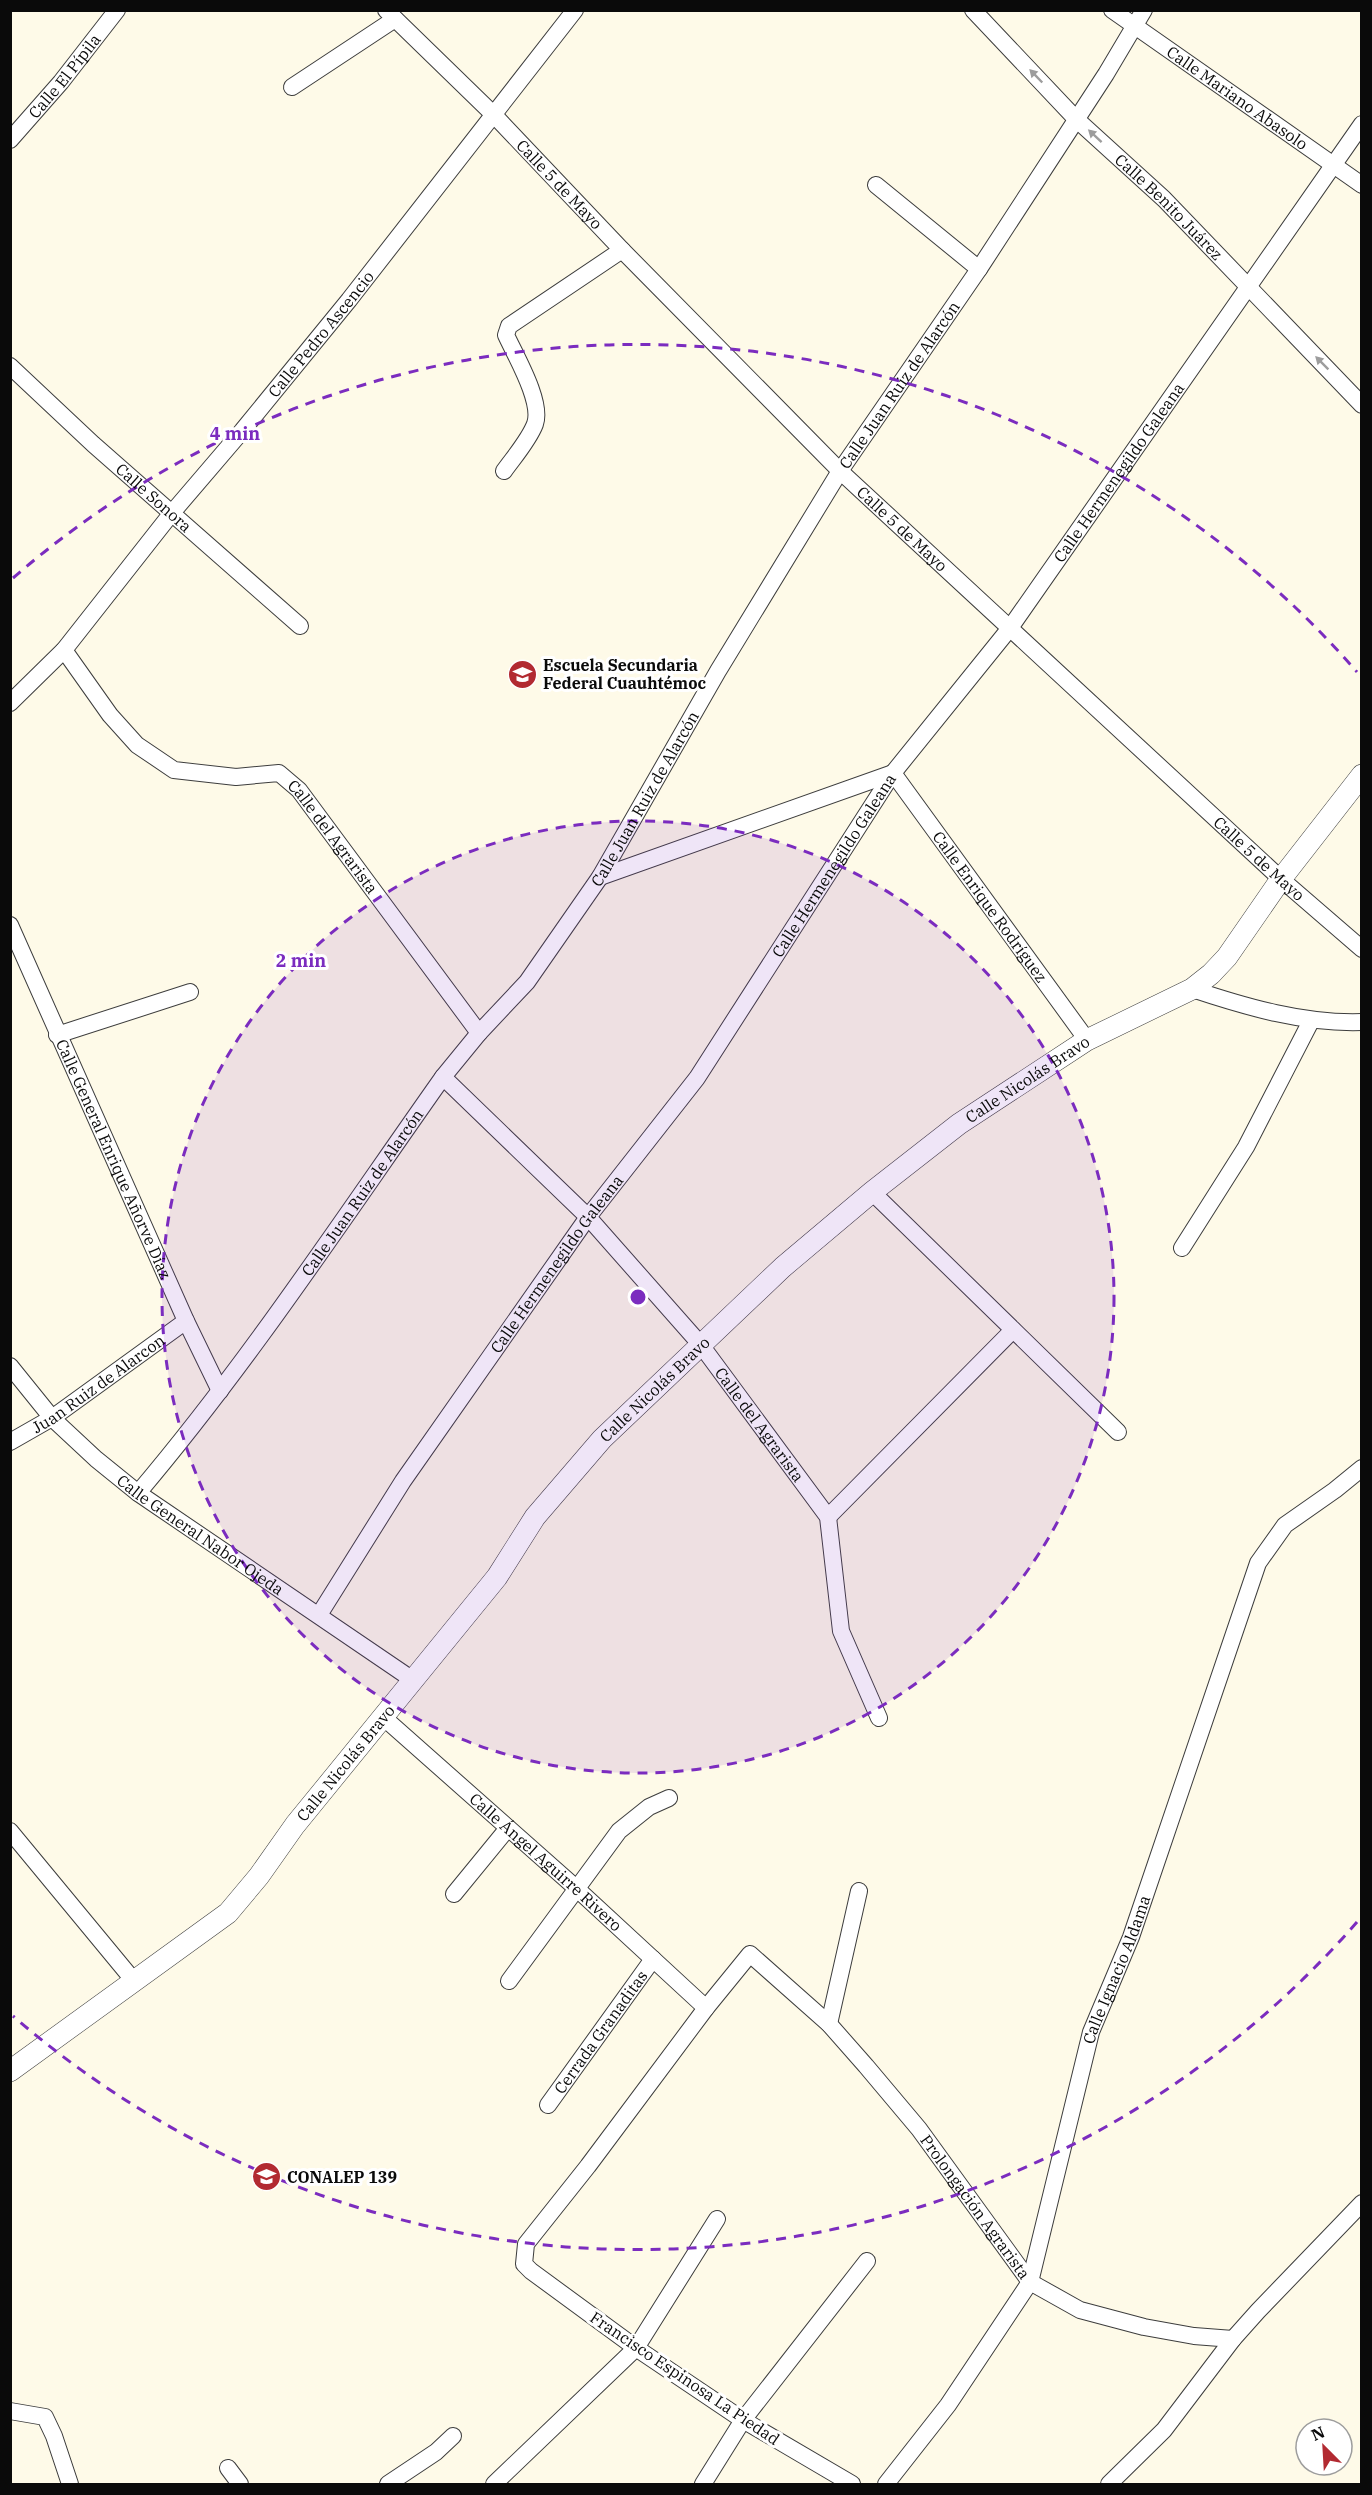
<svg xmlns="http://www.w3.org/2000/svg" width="1372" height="2495" font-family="'IBM Plex Serif',serif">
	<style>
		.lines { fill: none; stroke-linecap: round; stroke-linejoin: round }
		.minor-casing { stroke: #3d3d3d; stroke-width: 18 }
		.tertiary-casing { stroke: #3d3d3d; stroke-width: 22 }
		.minor { stroke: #fff; stroke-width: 16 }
		.tertiary { stroke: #fff; stroke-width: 21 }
		.oneway { fill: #9d9d9d }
		.ring { fill: none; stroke: #7b2cbf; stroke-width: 3; stroke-dasharray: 10 8 }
		.labels { text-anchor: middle; stroke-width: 6; stroke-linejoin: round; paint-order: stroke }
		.street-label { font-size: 16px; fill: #0a0a0a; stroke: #fff }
		.poi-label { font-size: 16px; font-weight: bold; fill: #0a0a0a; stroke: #fff; text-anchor: start }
		.centre { fill: #7b2cbf; stroke: #fff; stroke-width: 3 }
		.ring-label { font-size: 18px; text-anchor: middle; font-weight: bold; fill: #7b2cbf; stroke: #fff; stroke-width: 6; stroke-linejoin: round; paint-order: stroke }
	</style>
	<rect width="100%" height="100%" fill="#fefae8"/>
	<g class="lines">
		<defs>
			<g id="minor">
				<path id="s1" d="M386,10L494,115L622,250L840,471L1281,879L1362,949"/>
				<path id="s2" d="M973,10L1076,119L1164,199L1362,405"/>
				<path id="s3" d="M1112,10L1362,185"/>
				<path d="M292,87L395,19"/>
				<path id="s4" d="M10,140L61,82L117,10"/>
				<path d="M876,185L979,269"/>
				<path id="s5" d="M10,366L93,444L300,626"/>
				<path d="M504,471C514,457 529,440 535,424C543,402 515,355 506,335L509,326L622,250"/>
				<path id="s6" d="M64,650L110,715L137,745L174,770L236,777L279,773L299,790L479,1033"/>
				<path id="s7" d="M10,703L64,650L171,514L242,431L349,300L575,10"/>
				<path id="s8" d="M600,877L893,773L1087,1040"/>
				<path id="s9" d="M10,925L186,1321L220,1391"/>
				<path d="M1192,989C1246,1007 1304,1024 1362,1022"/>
				<path d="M57,1035L190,992"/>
				<path id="s10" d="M443,1077L588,1217L701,1345L828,1517L841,1631L879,1718"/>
				<path d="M872,1192L1118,1432"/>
				<path d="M1182,1248L1246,1147L1311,1021"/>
				<path id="s11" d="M10,1366L52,1418L96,1459L138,1493L413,1680"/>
				<path id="s12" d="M10,1442L52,1418L186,1321"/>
				<path id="s13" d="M138,1493C249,1362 344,1217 443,1077L479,1033L527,982L600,877L718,671L840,471L979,269L1106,74L1144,10"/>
				<path d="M828,1517L1013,1330"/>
				<path id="s14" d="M319,1615L403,1481L588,1217L697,1078L893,773L1010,628L1362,124"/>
				<path id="s15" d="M383,1717L576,1888L706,2008"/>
				<path d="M10,1831L134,1981"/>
				<path d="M454,1894L508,1828"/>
				<path d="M509,1981L619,1831L649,1807L669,1798"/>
				<path d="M829,2024L859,1891"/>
				<path id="s16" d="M548,2105L653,1959"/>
				<path d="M10,2411L45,2417L54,2436L70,2484"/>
				<path d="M228,2468L240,2484"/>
				<path d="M388,2484L436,2452L453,2436"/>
				<path d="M494,2484L636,2348L717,2219"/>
				<path d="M703,2484L743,2420L867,2261"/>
				<path id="s17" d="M852,2484L743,2420L636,2348L531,2271L524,2264L526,2244L588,2166L706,2008L750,1954L829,2024L866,2066L919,2129L1030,2282L1080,2310L1144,2327L1194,2336L1233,2339"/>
				<path id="s18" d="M886,2484L948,2405L1030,2282L1091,2032L1131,1937L1258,1563L1285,1525L1335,1490L1362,1468"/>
				<path d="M1109,2484L1164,2430L1233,2339L1258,2311L1362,2203"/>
			</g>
			<g id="tertiary">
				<path id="s19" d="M10,2071L228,1913L259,1876L295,1825L497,1577L535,1517L602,1439L783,1267L872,1192L959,1124L1087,1040L1192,989L1211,974L1227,957L1281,879L1362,775"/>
			</g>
		</defs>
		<!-- minor casing -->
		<use href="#minor" class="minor-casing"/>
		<!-- tertiary casing -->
		<use href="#tertiary" class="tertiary-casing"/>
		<!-- minor -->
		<use href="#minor" class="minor"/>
		<!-- tertiary -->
		<use href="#tertiary" class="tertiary"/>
	</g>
	<!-- one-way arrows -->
	<defs><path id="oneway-solid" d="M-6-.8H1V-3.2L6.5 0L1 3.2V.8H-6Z" transform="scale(1.5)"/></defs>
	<g class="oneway">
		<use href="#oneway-solid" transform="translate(1036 76) rotate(-134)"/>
		<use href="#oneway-solid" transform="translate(1095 136) rotate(-137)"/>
		<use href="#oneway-solid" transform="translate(1322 363) rotate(-135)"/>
	</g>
	<!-- distance rings -->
	<circle cx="638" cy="1297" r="476" fill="#7b2cbf" fill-opacity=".12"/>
	<g class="ring">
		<circle cx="638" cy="1297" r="476"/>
		<path d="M1357 1922A953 953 0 0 1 13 2016M13 578A953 953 0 0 1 1357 672"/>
	</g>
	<!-- icons -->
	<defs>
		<symbol id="school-disc" viewBox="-11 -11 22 22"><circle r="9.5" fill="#b22a31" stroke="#fff"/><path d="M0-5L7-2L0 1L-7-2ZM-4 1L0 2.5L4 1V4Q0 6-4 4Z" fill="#fff"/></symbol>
	</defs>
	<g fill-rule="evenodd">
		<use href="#school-disc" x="506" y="658" width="33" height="33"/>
		<use href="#school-disc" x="250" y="2160" width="33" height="33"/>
	</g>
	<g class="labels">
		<!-- street labels -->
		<g class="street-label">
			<text dy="6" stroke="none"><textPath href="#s4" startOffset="84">Calle El Pípila</textPath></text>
			<text dy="6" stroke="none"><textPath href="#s3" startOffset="153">Calle Mariano Abasolo</textPath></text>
			<text dy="6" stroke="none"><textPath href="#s1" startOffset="246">Calle 5 de Mayo</textPath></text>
			<text dy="6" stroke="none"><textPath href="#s2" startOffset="278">Calle Benito Juárez</textPath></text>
			<text dy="6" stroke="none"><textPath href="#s7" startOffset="483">Calle Pedro Ascencio</textPath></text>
			<text dy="6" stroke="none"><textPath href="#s13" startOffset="1347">Calle Juan Ruiz de Alarcón</textPath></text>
			<text dy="6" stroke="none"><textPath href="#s14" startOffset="1396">Calle Hermenegildo Galeana</textPath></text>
			<text dy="6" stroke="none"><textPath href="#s5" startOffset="195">Calle Sonora</textPath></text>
			<text dy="6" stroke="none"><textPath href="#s1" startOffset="732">Calle 5 de Mayo</textPath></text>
			<text dy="6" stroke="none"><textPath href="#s13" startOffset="861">Calle Juan Ruiz de Alarcón</textPath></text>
			<text dy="6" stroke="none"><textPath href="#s6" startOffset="354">Calle del Agrarista</textPath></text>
			<text dy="6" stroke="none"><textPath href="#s1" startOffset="1218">Calle 5 de Mayo</textPath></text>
			<text dy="6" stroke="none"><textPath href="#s14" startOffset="910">Calle Hermenegildo Galeana</textPath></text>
			<text dy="6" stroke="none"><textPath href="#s8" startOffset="476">Calle Enrique Rodríguez</textPath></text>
			<text dy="6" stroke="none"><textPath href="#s19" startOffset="1432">Calle Nicolás Bravo</textPath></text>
			<text dy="6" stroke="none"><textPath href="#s9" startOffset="256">Calle General Enrique Añorve Díaz</textPath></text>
			<text dy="6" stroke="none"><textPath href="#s13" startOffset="375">Calle Juan Ruiz de Alarcón</textPath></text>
			<text dy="6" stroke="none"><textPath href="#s14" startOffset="424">Calle Hermenegildo Galeana</textPath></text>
			<text dy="6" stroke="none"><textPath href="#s12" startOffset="106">Juan Ruiz de Alarcon</textPath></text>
			<text dy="6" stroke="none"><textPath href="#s19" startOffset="946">Calle Nicolás Bravo</textPath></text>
			<text dy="6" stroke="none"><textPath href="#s10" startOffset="471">Calle del Agrarista</textPath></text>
			<text dy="6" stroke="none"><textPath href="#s11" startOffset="256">Calle General Nabor Ojeda</textPath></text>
			<text dy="6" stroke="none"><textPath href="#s19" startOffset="460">Calle Nicolás Bravo</textPath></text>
			<text dy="6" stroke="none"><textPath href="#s15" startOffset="218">Calle Ángel Aguirre Rivero</textPath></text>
			<text dy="6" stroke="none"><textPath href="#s18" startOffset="573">Calle Ignacio Aldama</textPath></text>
			<text dy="6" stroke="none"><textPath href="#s16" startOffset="90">Cerrada Granaditas</textPath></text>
			<text dy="6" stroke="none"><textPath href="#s17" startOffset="1122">Prolongación Agrarista</textPath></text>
			<text transform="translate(685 2378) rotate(34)" y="6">Francisco Espinosa La Piedad</text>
		</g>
		<!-- poi labels -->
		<g class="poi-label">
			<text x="543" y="671">Escuela Secundaria<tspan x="543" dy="18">Federal Cuauhtémoc</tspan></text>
			<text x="287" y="2183">CONALEP 139</text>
		</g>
	</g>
	<circle cx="638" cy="1297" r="9" class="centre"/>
	<g class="ring-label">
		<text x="235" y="440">4 min</text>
		<text x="301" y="967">2 min</text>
	</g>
	<!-- border -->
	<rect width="1372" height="2495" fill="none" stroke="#0a0a0a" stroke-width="24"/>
	<!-- north arrow -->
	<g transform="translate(1324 2447) rotate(336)"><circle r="28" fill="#ffffff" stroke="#9d9d9d" stroke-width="1.5"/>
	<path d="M0-4.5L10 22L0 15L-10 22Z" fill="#b22a31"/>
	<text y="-9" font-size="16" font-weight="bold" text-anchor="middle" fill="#0a0a0a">N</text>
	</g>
</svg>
